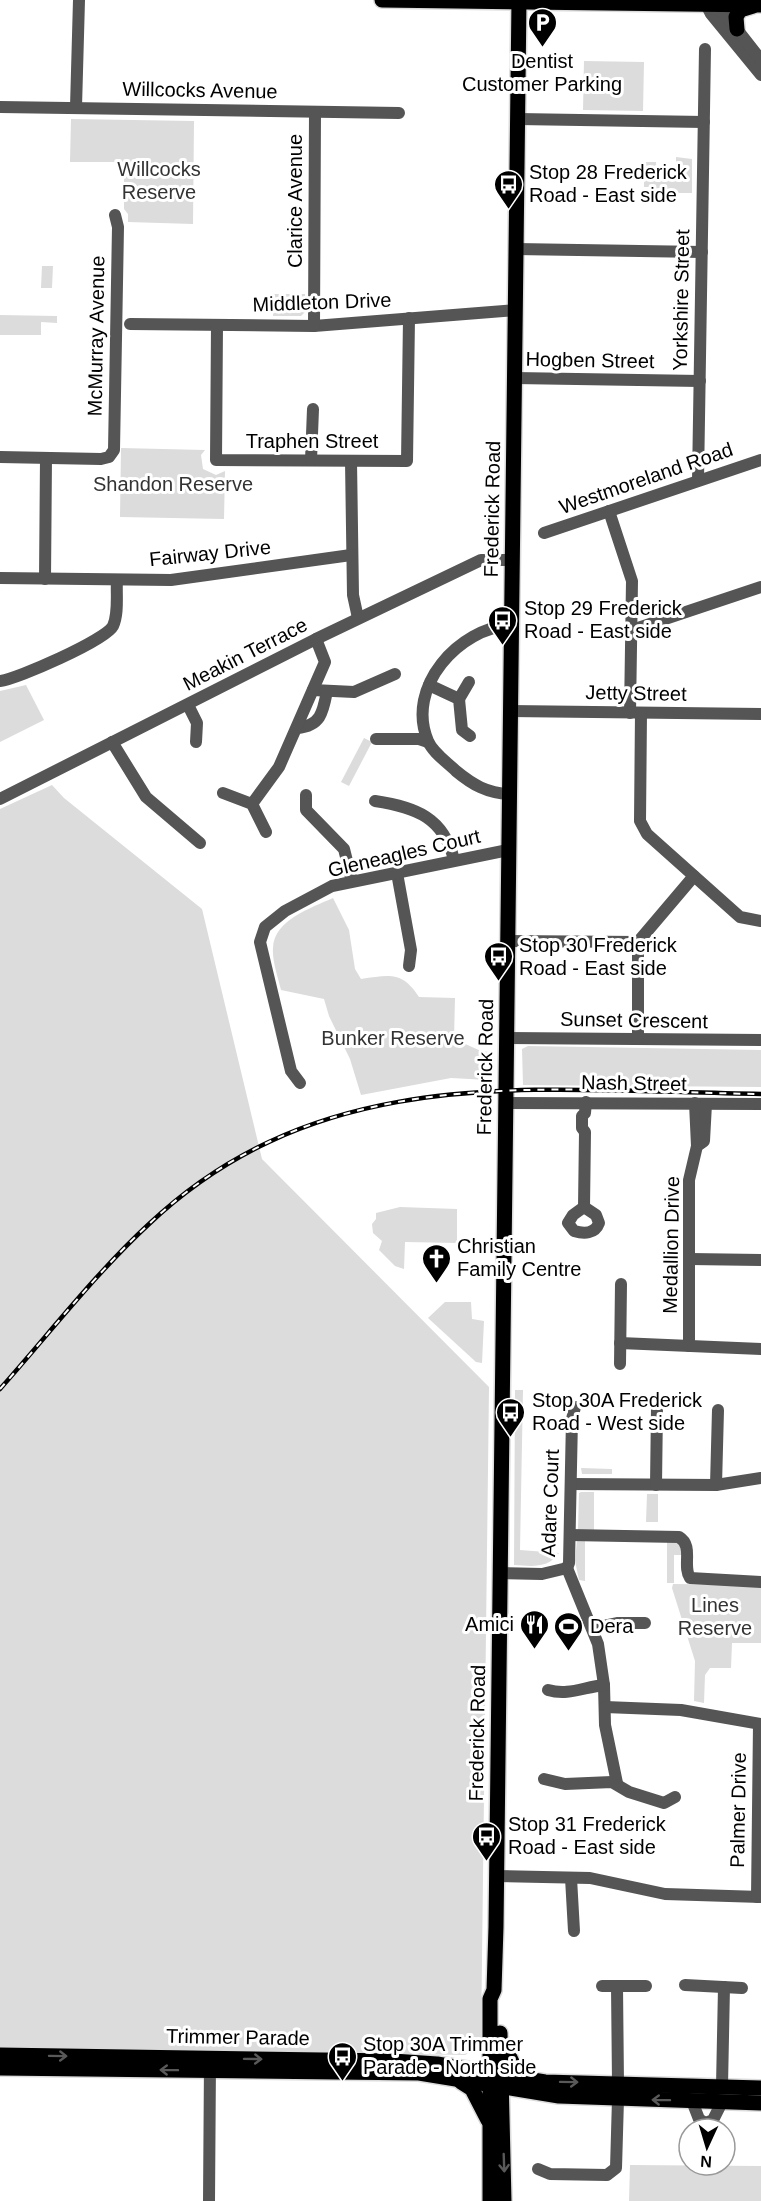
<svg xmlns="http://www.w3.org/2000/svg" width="761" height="2201" font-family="Arial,sans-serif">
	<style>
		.green { fill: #dcdcdc }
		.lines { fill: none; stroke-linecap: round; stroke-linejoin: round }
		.major-casing { stroke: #dbdbdb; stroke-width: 18 }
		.minor { stroke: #555; stroke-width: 12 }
		.major { stroke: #000; stroke-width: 15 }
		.rail-casing { stroke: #000; stroke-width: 4.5 }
		.rail { stroke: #fff; stroke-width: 2; stroke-dasharray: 7; stroke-linecap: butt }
		.oneway { stroke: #595959 }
		.labels { text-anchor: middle; stroke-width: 6; stroke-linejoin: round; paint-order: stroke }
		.poi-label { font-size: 20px; fill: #000; stroke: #fff; text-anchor: start }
		.street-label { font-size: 20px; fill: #000; stroke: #fff }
		.park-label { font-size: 20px; fill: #333; stroke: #fff }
	</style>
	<rect width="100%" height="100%" fill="#fff"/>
	<!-- green -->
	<g class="green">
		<path d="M584,61L644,62L643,111L583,110Z"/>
		<path d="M71,119L194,121L193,224L128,222V214L124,209V162H70Z"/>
		<path d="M676,157L692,159V193H653V187H644V162H656L657,179H676Z"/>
		<path d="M42,266H53L52,288H41Z"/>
		<path d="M273,294H305V312L301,316H273Z"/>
		<path d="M0,315L57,316V323L41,322V335H0Z"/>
		<path d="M121,448L205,450L201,455L203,469L216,475L225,471L224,519L120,517Z"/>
		<path d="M26,685L44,720L0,742V691Z"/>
		<path d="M364,738L372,742L349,786L341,782Z"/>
		<path d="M52,785L64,798L202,909L262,1159L489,1387L481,2041L475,2050L465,2055L0,2048V809Z"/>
		<path d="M333,898L349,930L355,969L361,979C390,975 402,971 419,997L455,998L454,1039L481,1051L489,1052L488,1080L451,1078L361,1095L350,1059L329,1016L324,999L281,990C278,977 272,961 273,948C274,920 311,908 333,898Z"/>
		<path d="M528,1046L761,1050V1087L523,1085L522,1049Z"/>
		<path d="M400,1207L457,1209V1243L405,1242L404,1269L395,1266L379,1250L382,1241L373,1233L372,1224L376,1219V1213Z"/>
		<path d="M445,1302H471L472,1319L484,1321L482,1363L476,1362L428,1318Z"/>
		<path d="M515,1390H523L520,1550L559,1553C548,1569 531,1566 514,1565Z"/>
		<path d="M581,1468L612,1469V1474H582Z"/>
		<path d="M581,1492H594V1530H578L579,1493Z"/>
		<path d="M647,1494H658V1522H646Z"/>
		<path d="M577,1540H585V1581L579,1580L575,1561Z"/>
		<path d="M667,1542H680L683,1555H674V1583H667Z"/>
		<path d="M673,1584L761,1585V1643H732L731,1668H710L705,1675L704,1703L694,1701L695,1661L672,1588Z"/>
		<path d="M630,2165L761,2166V2201H629Z"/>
	</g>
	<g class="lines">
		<defs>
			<g id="major">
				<path d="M382,0L761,5"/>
				<path d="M737,29L736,17L740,10L753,6"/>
				<path d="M500,2033L504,2201"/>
				<path d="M503,2043L520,2079"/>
				<path d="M0,2055L393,2061L437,2064L545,2082L761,2088"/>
				<path d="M0,2068L419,2073L559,2096L761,2103"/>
				<path d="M461,2082L472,2089L488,2120"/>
				<path d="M490,2201V1999L494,1990L496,1927L519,0"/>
			</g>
		</defs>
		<!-- major casing -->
		<use href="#major" class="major-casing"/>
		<!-- minor -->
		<g class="minor">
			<path d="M704,0L711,14L761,75"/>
			<path d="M708,4L725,14L761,60"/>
			<path d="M0,107L399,113"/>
			<path d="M76,107L79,0"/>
			<path d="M518,119L704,122"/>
			<path d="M516,249L702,252"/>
			<path d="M130,324L314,326L516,310"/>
			<path d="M217,325L216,460L407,461L409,318"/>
			<path d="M314,326L315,112"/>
			<path d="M515,378L700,381"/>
			<path d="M0,457L101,459L109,457L114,450L118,227L115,215"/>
			<path d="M311,460L313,409"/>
			<path d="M351,461L353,595L358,618"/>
			<path d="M698,480L705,49"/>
			<path d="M609,511L632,581L630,713"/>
			<path d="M544,533L761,460"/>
			<path d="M0,578L171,580L351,555"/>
			<path d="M45,579L46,458"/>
			<path d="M632,630L761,587"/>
			<path d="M0,681C17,679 106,640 113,626C119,613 116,594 117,580"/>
			<path d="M429,685L459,699L462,730L470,736"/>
			<path d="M313,690L354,692L395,674"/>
			<path d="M459,699L469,682"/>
			<path d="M188,705L197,723L196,742"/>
			<path d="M510,711L761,714"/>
			<path d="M641,713L640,821L647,834L740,917L761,921"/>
			<path d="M297,728C321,726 323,712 327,691"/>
			<path d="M376,739H419L428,742"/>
			<path d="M112,742L146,797L200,843"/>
			<path d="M223,793L252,804L266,832"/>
			<path d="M509,794C487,793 473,785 456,771C447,762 433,753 428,741C405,687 459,628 511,625"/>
			<path d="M306,795V810L344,849L352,881"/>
			<path d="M0,799L316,639L481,560H512"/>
			<path d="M375,801C416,807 444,818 454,860"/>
			<path d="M252,804L279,767L325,662L316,639"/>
			<path d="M397,873L411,950L409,966"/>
			<path d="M508,941L638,942"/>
			<path d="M507,1038L761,1040"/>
			<path d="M638,1039V942L694,876"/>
			<path d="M300,1083L291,1071L260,942L265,927L285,911L332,886L508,850"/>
			<path d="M506,1103L761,1104"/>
			<path d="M695,1103L697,1146"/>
			<path d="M584,1207L585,1132L582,1128V1116L585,1113L586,1102"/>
			<path d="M584,1207L596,1215L599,1223C595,1234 584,1234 574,1231L568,1223L573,1215Z"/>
			<path d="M690,1259L761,1260"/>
			<path d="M620,1343L761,1349"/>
			<path d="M689,1346V1180L697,1146L704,1141L706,1104"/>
			<path d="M620,1364L621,1284"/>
			<path d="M571,1484L716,1485L761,1478"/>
			<path d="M656,1485L657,1408"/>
			<path d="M716,1485L718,1410"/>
			<path d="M570,1535L679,1537C694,1546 682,1566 690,1578L761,1582"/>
			<path d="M567,1568L598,1644L604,1685L605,1725L617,1783"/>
			<path d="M500,1573L542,1574L567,1568L569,1563L572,1419L575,1407"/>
			<path d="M593,1628L617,1623H645"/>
			<path d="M548,1690C568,1696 584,1687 604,1685"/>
			<path d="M605,1707L681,1710L761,1724"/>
			<path d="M544,1779L565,1784L612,1782L629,1792L664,1803L675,1797"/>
			<path d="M496,1876L590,1878L665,1894L761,1897"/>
			<path d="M571,1878L574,1931"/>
			<path d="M757,1897L759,1724"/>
			<path d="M685,1985L742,1988"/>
			<path d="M602,1986H646"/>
			<path d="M617,1986L618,2083"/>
			<path d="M722,2086L724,1987"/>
			<path d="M692,2101L699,2119L705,2123L713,2120L722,2102"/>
			<path d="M538,2169L550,2174L607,2175L616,2168L618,2099"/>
			<path d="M209,2201L210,2061"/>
		</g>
		<!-- major -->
		<use href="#major" class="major"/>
		<defs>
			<path id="rail" d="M0,1389C49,1334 95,1274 149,1224C324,1059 541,1091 761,1094"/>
		</defs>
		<!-- rail casing -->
		<use href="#rail" class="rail-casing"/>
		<!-- rail -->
		<use href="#rail" class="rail"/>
	</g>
	<!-- one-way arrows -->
	<defs><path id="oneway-shaft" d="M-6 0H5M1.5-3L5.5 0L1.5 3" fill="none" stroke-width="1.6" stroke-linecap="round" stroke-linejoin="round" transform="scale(1.5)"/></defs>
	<g class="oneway">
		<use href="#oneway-shaft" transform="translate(58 2056) rotate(1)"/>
		<use href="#oneway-shaft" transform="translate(253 2059) rotate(1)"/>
		<use href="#oneway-shaft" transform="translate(169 2070) rotate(-179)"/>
		<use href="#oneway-shaft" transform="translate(569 2082) rotate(1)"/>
		<use href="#oneway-shaft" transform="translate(661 2100) rotate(-179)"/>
		<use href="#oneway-shaft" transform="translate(504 2163) rotate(88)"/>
	</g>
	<!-- icons -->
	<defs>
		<symbol id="parking-pin" viewBox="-11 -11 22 30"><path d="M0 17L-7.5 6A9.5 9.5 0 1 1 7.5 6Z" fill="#000" stroke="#fff"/><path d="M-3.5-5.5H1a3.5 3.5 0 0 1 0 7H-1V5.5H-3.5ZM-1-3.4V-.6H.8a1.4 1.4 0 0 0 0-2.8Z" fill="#fff"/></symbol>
		<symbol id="bus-pin" viewBox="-11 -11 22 30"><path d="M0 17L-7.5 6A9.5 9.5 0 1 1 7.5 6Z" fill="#000" stroke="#fff"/><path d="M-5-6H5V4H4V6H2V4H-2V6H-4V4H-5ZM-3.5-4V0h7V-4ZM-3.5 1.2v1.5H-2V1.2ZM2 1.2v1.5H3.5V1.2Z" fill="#fff"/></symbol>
		<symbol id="church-pin" viewBox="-11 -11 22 30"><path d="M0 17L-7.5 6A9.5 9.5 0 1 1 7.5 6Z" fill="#000" stroke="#fff"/><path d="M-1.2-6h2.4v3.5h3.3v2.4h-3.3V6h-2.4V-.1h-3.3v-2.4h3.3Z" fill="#fff"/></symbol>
		<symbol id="restaurant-pin" viewBox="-11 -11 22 30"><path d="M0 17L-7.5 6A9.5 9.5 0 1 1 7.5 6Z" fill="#000" stroke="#fff"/><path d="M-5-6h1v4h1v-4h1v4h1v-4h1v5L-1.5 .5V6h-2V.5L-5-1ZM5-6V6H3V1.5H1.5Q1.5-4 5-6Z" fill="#fff"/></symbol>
		<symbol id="stadium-pin" viewBox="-11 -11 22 30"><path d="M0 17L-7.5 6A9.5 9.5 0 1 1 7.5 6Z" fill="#000" stroke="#fff"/><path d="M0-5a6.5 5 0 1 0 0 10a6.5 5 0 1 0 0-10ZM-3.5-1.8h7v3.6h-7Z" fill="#fff"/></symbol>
	</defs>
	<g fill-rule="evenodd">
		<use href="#parking-pin" x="526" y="6" width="33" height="45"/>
		<use href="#bus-pin" x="492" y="168" width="33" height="45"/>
		<use href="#bus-pin" x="486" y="604" width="33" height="45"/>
		<use href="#bus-pin" x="482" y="940" width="33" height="45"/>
		<use href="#church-pin" x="420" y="1242" width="33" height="45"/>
		<use href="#bus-pin" x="494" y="1396" width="33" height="45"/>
		<use href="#restaurant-pin" x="518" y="1608" width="33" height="45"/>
		<use href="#stadium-pin" x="552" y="1610" width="33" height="45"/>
		<use href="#bus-pin" x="470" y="1820" width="33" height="45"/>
		<use href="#bus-pin" x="326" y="2040" width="33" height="45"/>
	</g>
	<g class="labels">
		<!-- poi labels -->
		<g class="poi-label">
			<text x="542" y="68" text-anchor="middle">Dentist<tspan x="542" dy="23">Customer Parking</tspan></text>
			<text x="529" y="179">Stop 28 Frederick<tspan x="529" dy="23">Road - East side</tspan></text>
			<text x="524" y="615">Stop 29 Frederick<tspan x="524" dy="23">Road - East side</tspan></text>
			<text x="519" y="952">Stop 30 Frederick<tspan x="519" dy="23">Road - East side</tspan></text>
			<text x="457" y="1253">Christian<tspan x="457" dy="23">Family Centre</tspan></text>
			<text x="532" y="1407">Stop 30A Frederick<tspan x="532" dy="23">Road - West side</tspan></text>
			<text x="514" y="1631" text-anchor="end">Amici</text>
			<text x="590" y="1633">Dera</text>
			<text x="508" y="1831">Stop 31 Frederick<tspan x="508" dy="23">Road - East side</tspan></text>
			<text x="363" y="2051">Stop 30A Trimmer<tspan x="363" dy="23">Parade - North side</tspan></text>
		</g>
		<!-- street labels -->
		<g class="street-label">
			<text transform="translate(200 90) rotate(1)" y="7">Willcocks Avenue</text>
			<text transform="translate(295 201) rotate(-90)" y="7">Clarice Avenue</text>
			<text transform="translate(681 300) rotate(-89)" y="7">Yorkshire Street</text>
			<text transform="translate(322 302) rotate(-2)" y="7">Middleton Drive</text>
			<text transform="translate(96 336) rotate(-89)" y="7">McMurray Avenue</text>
			<text transform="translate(590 360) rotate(1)" y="7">Hogben Street</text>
			<text x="312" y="448">Traphen Street</text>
			<text transform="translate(646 478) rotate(-19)" y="7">Westmoreland Road</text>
			<text transform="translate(492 509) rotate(-89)" y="7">Frederick Road</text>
			<text transform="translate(210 553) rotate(-6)" y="7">Fairway Drive</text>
			<text transform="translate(245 654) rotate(-27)" y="7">Meakin Terrace</text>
			<text transform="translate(636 693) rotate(1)" y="7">Jetty Street</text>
			<text transform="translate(404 853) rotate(-13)" y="7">Gleneagles Court</text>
			<text transform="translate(634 1020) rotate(1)" y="7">Sunset Crescent</text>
			<text transform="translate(485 1067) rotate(-89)" y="7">Frederick Road</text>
			<text transform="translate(634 1083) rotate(1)" y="7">Nash Street</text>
			<text transform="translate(671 1245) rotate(-89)" y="7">Medallion Drive</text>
			<text transform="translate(550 1503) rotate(-88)" y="7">Adare Court</text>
			<text transform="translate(477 1733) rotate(-89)" y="7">Frederick Road</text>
			<text transform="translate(738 1810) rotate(-89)" y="7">Palmer Drive</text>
			<text transform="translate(238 2037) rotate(1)" y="7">Trimmer Parade</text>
		</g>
		<!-- park labels -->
		<g class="park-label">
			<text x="159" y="176">Willcocks<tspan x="159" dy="23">Reserve</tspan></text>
			<text x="173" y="491">Shandon Reserve</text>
			<text x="393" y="1045">Bunker Reserve</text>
			<text x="715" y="1612">Lines<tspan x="715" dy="23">Reserve</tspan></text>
		</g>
	</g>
	<!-- north arrow -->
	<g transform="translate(707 2147) rotate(184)"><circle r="28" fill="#ffffff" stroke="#999999" stroke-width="1.5"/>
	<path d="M0-4.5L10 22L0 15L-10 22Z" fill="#000000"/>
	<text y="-9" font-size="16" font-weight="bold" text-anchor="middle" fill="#000000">N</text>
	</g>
</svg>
